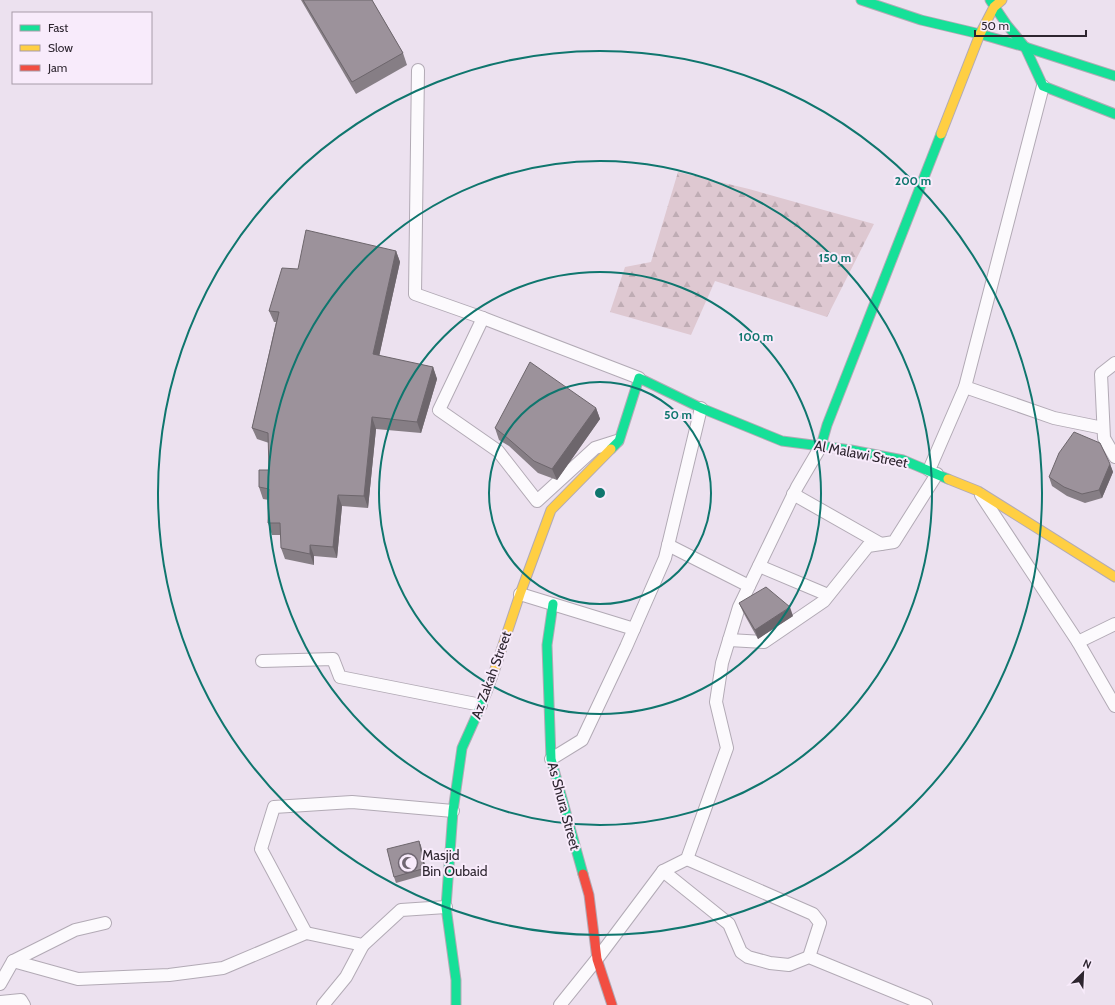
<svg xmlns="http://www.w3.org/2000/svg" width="1115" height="1005" font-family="Cabin,sans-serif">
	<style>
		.forest { fill: url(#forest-firs) }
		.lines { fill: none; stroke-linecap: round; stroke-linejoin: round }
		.street-casing { stroke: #b2aab5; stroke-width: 14 }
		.fast-casing { stroke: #b2aab5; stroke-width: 11 }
		.slow-casing { stroke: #b2aab5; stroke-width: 11 }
		.jam-casing { stroke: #b2aab5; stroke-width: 11 }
		.street { stroke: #fcfafd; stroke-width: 12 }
		.fast { stroke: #16e098; stroke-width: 9 }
		.slow { stroke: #ffcf43; stroke-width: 9 }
		.jam { stroke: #f24e42; stroke-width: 9 }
		.wall { fill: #867e85 }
		.shaded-wall { fill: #6d666c }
		.building { fill: #9c929b; stroke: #6d666c }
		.ring { fill: none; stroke: #0f766e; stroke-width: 2 }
		.labels { text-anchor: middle; stroke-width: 4; stroke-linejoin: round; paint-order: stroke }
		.street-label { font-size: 14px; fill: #2d252f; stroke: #f8ebfb }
		.poi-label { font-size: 14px; fill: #2d252f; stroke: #f8ebfb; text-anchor: start }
		.centre { fill: #0f766e; stroke: #f8ebfb; stroke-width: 2 }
		.ring-label { font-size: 12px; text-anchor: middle; font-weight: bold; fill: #0f766e; stroke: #f8ebfb; stroke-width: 4; stroke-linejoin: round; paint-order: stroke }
	</style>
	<defs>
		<pattern id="forest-firs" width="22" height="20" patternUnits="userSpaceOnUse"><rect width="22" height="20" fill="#dec8d1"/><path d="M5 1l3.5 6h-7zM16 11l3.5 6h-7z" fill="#bfacb4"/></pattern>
	</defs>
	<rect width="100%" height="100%" fill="#ece1ef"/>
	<!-- forest -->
	<path class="forest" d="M678,172L749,189L874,224L827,317L715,281L691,335L610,312L625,267L651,262Z"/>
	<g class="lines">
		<defs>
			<g id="street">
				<path d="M418,70L415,294L483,318"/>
				<path d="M1115,363L1101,374L1104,438L1115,457"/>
				<path d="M965,387L1054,418L1103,428"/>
				<path d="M617,441L595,448L537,501L498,451L439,410L483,318L639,378"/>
				<path d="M929,470L965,387L1043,86"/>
				<path d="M793,494L881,544"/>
				<path d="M981,495L1078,642L1115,706"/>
				<path d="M668,545L749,586"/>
				<path d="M759,566L828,595"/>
				<path d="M520,594L634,629"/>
				<path d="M729,640L764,642L824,601L868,546L894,542L937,474"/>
				<path d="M1078,642L1115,624"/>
				<path d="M262,661L333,659L340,677L481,705"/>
				<path d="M551,759L582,740L626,647L665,558L701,408"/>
				<path d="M687,859L813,914L820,923L809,957"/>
				<path d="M663,871L729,924L741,952L748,957L770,963L789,965L809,957L926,1005"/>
				<path d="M306,933L261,849L274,807L352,802L453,811"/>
				<path d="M13,961L78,979L169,975L223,968L306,933L363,945L401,910L446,907"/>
				<path d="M0,984L13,961L75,930L105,923"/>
				<path d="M0,1002L21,1000L24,1005"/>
				<path d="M323,1005L346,977L363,945"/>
				<path d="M560,1005L597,959L663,871L687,859L727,748L716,702L722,663L739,607L797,487L821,446"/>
			</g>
			<g id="fast">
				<path d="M861,0L921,20L980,34L1025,47L1115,76"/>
				<path d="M990,0L1007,25L1025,47"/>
				<path d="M1025,47L1043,86L1115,114"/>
				<path d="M821,446L827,425L941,134"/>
				<path d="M611,449L619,441L639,378L701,408L782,441L851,450L903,460L948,479"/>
				<path d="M553,604L547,645L551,759L583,874"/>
				<path d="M456,1005V980L446,907L453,811L462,748L487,692L492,678"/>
			</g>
			<g id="slow">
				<path d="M941,134L980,34L994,7L1002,0"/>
				<path d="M948,479L978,491L1115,577"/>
				<path d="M492,678L520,594L551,510L611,449"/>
			</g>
			<path id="jam" d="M583,874L589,895L597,959L612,1005"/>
		</defs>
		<!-- street casing -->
		<use href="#street" class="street-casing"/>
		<!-- fast casing -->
		<use href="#fast" class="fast-casing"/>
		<!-- slow casing -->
		<use href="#slow" class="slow-casing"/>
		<!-- jam casing -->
		<use href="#jam" class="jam-casing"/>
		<!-- street -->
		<use href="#street" class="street"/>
		<!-- fast -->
		<use href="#fast" class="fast"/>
		<!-- slow -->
		<use href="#slow" class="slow"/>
		<!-- jam -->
		<use href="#jam" class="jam"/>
	</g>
	<!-- wall -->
	<g class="wall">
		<path d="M301,0H372L403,53L407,65L356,94Z"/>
		<path d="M396,251L400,262L379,356L433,367L437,379L421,433L376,429L368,508L342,506L337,558L314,556V565L285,559L281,548V535H272L268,523L269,500L263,499L259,487L269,470V443L257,439L252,428L276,322H274L269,311L298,269Z"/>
		<path d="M596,408L600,419L557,480L538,473L509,446L499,440L495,428Z"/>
		<path d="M1110,464L1113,472L1102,498L1085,503L1067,496L1052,486L1049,477Z"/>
		<path d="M739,603L793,616L758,639L743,612Z"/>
		<path d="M419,841L421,846L426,871H423L424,875L396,883L394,877Z"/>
	</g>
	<!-- shaded-wall -->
	<g class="shaded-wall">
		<path d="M396,251L400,262L377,366L373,354Z"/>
		<path d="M433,367L437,379L421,433L417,422Z"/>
		<path d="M596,408L600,419L557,480L552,469Z"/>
		<path d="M372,417L376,429L368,508L364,496Z"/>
		<path d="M1110,464L1113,472L1102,498L1099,490Z"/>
		<path d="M338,495L342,506L337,558L333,547Z"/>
		<path d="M310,545L314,556V565L310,554Z"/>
		<path d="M790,607L793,616L758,639L755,630Z"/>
		<path d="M419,841L421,846L426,871L424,865Z"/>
	</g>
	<!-- building -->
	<g class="building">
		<path d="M303,0H372L403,53L352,82Z"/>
		<path d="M306,230L396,251L373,354L433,367L417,422L372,417L364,496L338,495L333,547L310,545V554L281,548L280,523H268L269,489L259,487V470H269L268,433L252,428L279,312L269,311L282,268L298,269Z"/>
		<path d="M530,362L596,408L552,469L534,461L504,435L495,428Z"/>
		<path d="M1074,432L1100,443L1110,464L1099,490L1082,494L1064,487L1049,477L1059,453Z"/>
		<path d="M766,587L790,607L755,630L739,603Z"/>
		<path d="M419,841L424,865H421L422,869L394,877L387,849Z"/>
	</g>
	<!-- distance rings -->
	<g class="ring">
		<circle cx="600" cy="493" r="111"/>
		<circle cx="600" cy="493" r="221"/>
		<circle cx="600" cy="493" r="332"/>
		<circle cx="600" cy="493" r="442"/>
	</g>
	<!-- icons -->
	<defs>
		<symbol id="mosque-ring" viewBox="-11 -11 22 22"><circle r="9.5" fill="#f8ebfb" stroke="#706772" stroke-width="1.5"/><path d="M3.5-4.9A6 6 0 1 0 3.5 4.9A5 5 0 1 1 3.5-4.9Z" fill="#706772"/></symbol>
	</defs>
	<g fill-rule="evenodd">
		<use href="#mosque-ring" x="397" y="852" width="22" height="22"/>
	</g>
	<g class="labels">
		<!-- street labels -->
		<g class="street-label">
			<text transform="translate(861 454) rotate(11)" y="5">Al Malawi Street</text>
			<text transform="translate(491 675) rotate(-70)" y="5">Az Zakah Street</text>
			<text transform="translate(564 806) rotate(75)" y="5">As Shura Street</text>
		</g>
		<!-- poi labels -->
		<g class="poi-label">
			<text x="422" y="860">Masjid<tspan x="422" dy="16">Bin Oubaid</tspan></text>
		</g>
	</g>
	<circle cx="600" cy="493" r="6" class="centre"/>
	<g class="ring-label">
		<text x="913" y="185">200 m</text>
		<text x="835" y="262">150 m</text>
		<text x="756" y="341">100 m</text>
		<text x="678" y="419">50 m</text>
	</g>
	<!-- legend -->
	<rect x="12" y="12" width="140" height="72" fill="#f8ebfb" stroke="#a79ca9"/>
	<rect x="20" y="25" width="20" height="6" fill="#16e098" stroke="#a79ca9"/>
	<text x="48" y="32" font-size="12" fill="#2d252f">Fast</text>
	<rect x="20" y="45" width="20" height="6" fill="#ffcf43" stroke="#a79ca9"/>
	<text x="48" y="52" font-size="12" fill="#2d252f">Slow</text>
	<rect x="20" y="65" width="20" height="6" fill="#f24e42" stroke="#a79ca9"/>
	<text x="48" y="72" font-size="12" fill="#2d252f">Jam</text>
	<!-- north arrow -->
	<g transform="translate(1083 973) rotate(24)" stroke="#f8ebfb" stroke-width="3" paint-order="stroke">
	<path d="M0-3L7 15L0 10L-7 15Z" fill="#2d252f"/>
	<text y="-6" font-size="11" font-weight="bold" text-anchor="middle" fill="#2d252f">N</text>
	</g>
	<!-- scale -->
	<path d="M975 30v6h111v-6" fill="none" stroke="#2d252f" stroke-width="2"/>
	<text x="981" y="30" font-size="12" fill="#2d252f" stroke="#f8ebfb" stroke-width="3" paint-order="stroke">50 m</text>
</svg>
